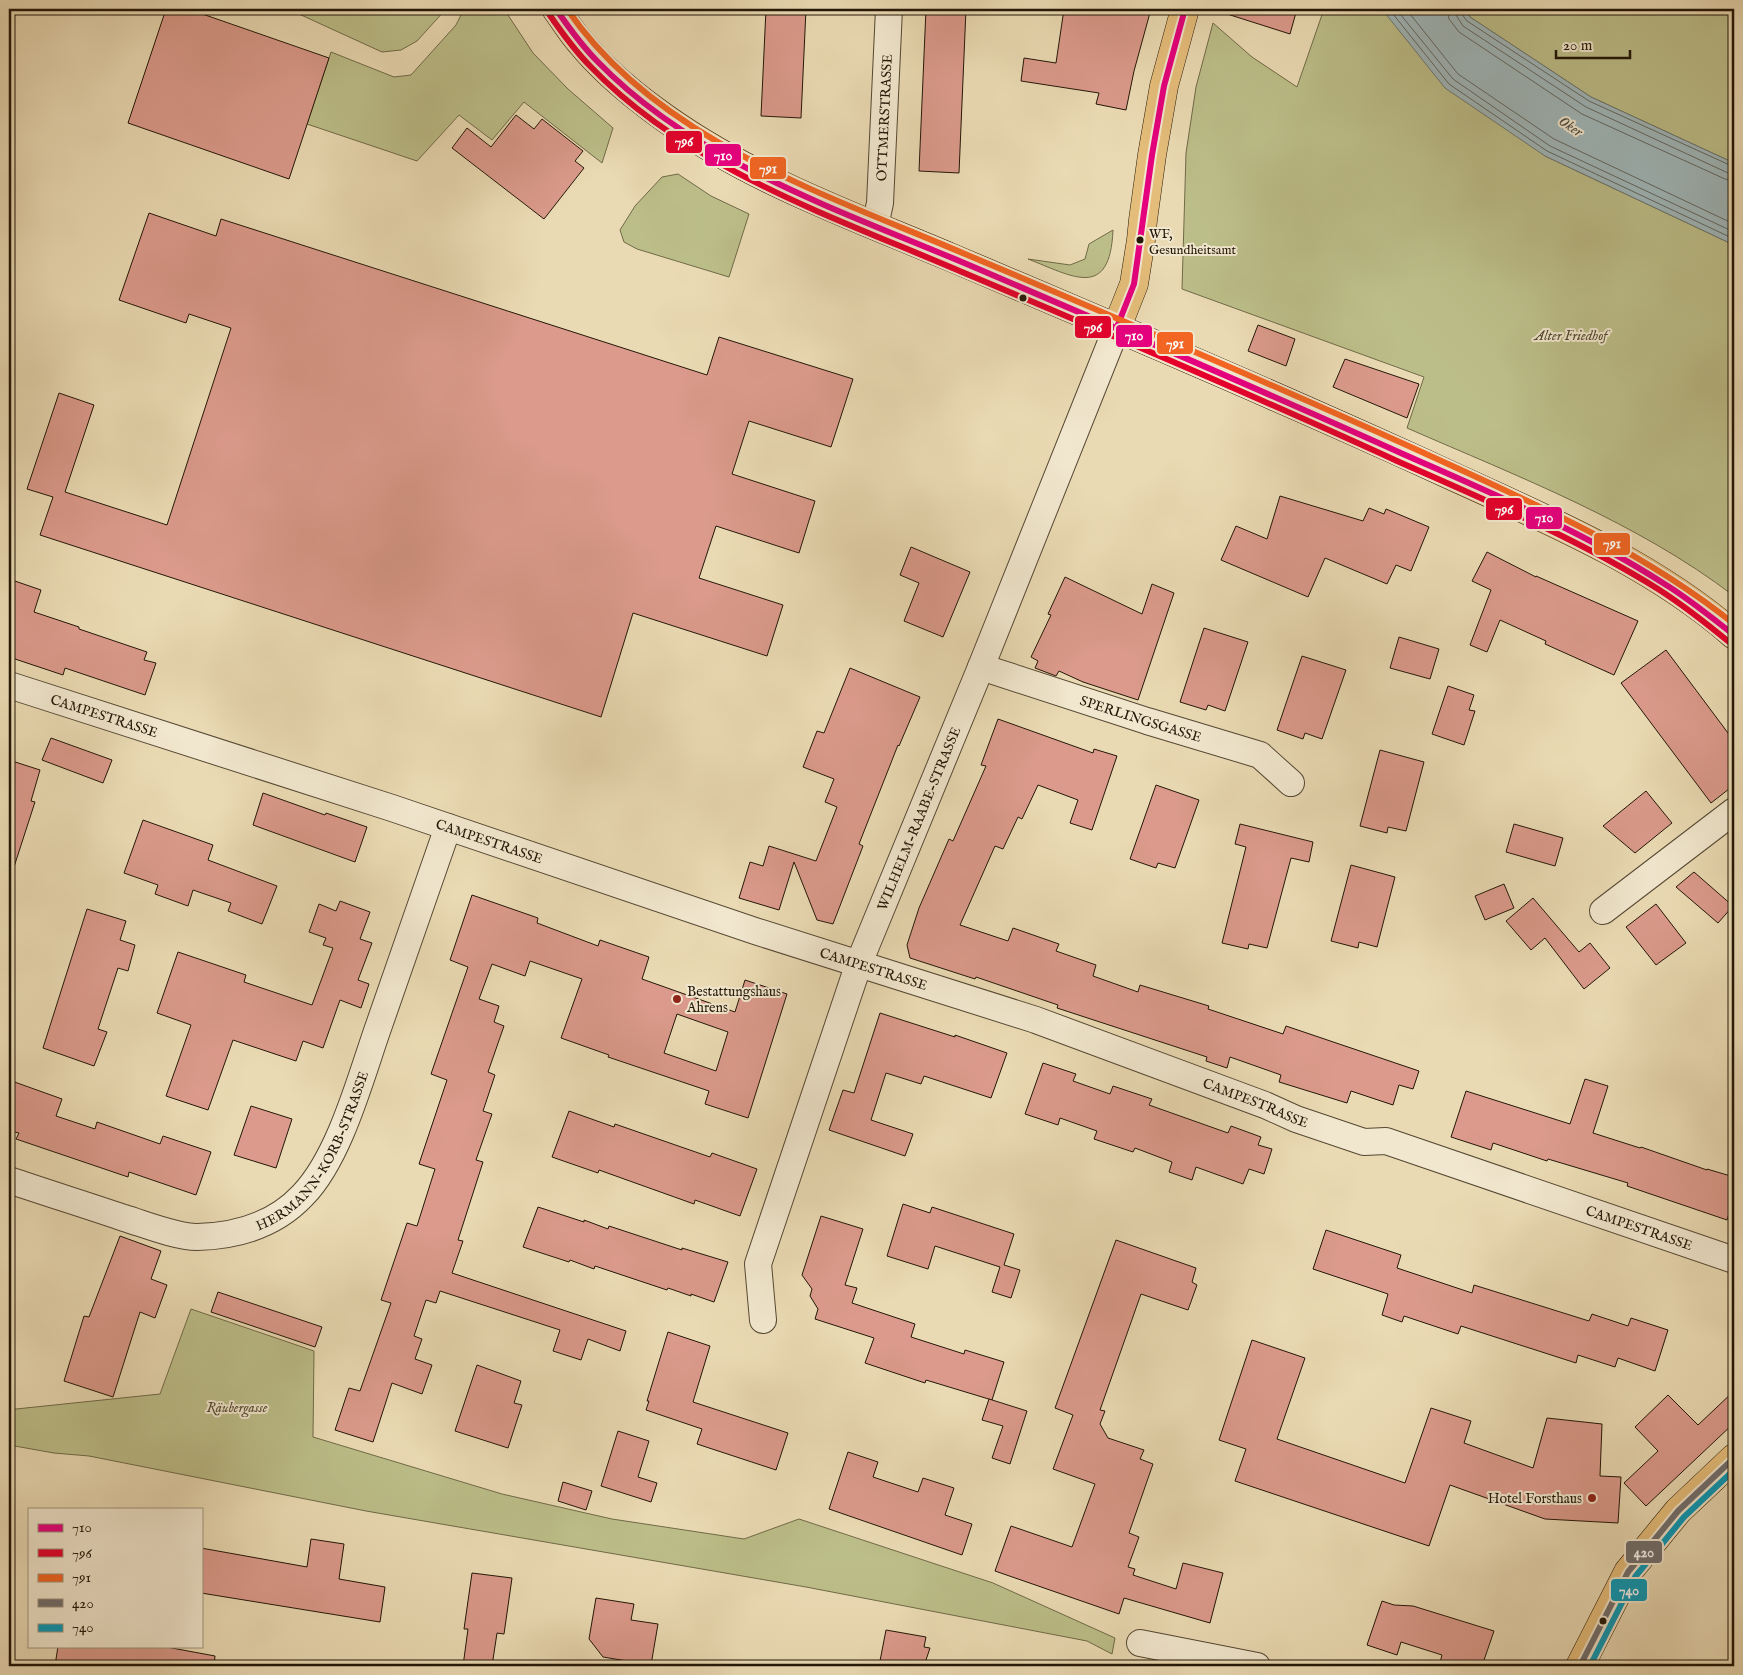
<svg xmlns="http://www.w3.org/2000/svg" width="1743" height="1675" font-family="'IM FELL English',serif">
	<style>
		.green { fill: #bcbe89; stroke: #706a48 }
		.water { fill: #9fb7ba; stroke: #6d7773 }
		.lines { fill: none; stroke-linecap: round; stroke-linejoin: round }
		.shore { stroke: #616761; stroke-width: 1 }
		.building { fill: #db9a8b; stroke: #231708; fill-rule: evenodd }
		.minor-casing { stroke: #554833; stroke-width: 28 }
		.major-casing { stroke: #231708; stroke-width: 29 }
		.minor { stroke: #f1e7ce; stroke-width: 26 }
		.major { stroke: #e5bd7a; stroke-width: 28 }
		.bus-1-casing { stroke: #f1e7ce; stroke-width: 10 }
		.bus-2-casing { stroke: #f1e7ce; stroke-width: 10 }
		.bus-3-casing { stroke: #f1e7ce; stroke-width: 10 }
		.bus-4-casing { stroke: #f1e7ce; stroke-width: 10 }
		.bus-5-casing { stroke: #f1e7ce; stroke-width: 10 }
		.bus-1 { stroke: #e5007d; stroke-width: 6 }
		.bus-2 { stroke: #e4002b; stroke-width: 6 }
		.bus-3 { stroke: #f26522; stroke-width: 6 }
		.bus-4 { stroke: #706f6f; stroke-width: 6 }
		.bus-5 { stroke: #049aba; stroke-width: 6 }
		.bus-dot { fill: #231708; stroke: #f1e7ce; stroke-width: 2 }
		.poi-dot { fill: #8f2418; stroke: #f1e7ce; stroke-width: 2 }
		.labels { text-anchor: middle; stroke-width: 4; stroke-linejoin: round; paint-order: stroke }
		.bus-label { font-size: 13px; fill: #231708; stroke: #f1e7ce; text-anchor: start }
		.street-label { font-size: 14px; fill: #231708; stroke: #f1e7ce }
		.park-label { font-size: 14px; font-style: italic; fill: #51492f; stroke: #f1e7ce }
		.poi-label { font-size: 14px; fill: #231708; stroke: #f1e7ce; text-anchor: start }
		.water-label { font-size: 15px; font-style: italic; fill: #4e4f46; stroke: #f1e7ce }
		.line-badge { stroke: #f1e7ce; stroke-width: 2 }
		.badge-label { font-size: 14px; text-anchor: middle; font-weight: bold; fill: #fff }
	</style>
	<rect width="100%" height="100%" fill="#eadab3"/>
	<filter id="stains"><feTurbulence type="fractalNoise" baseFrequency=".004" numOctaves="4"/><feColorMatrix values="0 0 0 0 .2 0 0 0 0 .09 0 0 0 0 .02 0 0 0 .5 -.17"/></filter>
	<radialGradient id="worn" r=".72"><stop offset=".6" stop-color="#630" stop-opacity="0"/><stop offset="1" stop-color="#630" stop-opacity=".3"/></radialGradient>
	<!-- green -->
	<g class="green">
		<path d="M288,9H446L417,41L401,50L382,52Z"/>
		<path d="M464,9H504L533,53L568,89L613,128L602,163L524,102L492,140L459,115L417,161L307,124L331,52L394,77L411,75L456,25Z"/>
		<path d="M1324,9H1384L1385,13L1545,156L1734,245V596C1637,522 1519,477 1407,428L1424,377L1182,289L1186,153L1196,87L1213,23L1252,57L1297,87Z"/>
		<path d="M1465,9H1734V163L1591,97L1470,17Z"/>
		<path d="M678,174L711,196L749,214L729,277L637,249L624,242L620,230L635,206L662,177Z"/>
		<path d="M1113,230C1110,301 1072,276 1028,259L1070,265L1085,259L1089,244Z"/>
		<path d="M191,1309L314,1351L313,1437L502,1494L612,1519L744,1539L799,1519L993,1583L1115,1638L1112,1654L1087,1641L806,1587L366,1511L89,1456L54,1453L9,1445V1408L16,1409L160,1394Z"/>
	</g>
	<!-- water -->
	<path class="water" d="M1384,9H1465L1470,17L1591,97L1734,163V245L1545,156L1445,88L1385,13Z"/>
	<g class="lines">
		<!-- shore -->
		<g class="shore">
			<path d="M1389,9L1449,84L1547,151L1734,239"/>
			<path d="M1396,9L1453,79L1550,146L1734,232"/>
			<path d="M1406,9L1458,74L1554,139L1734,224"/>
			<path d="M1447,9L1449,19L1459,32L1582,114L1725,179L1734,181"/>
			<path d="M1454,9L1456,15L1463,26L1586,107L1728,173L1734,174"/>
			<path d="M1461,9V13L1467,21L1589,101L1734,167"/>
		</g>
	</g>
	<!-- building -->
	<g class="building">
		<path d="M166,9H188L329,58L289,179L128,123Z"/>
		<path d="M766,9H806L801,118L761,116Z"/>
		<path d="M926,9H966L959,173L919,171Z"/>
		<path d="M1064,9H1151L1134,71L1126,110L1096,104L1099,93L1021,81L1024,58L1056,63Z"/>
		<path d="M1224,9H1297L1290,34L1224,13Z"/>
		<path d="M516,115L534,129L542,119L583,151L575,161L584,168L544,219L452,148L467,128L491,147Z"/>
		<path d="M149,213L216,236L221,219L707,375L719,337L853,379L831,447L749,421L732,474L815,501L799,553L716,526L699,578L783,605L767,656L633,613L601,717L40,535L53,497L27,489L59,393L94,405L65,492L167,525L231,328L189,314L186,323L119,300Z"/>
		<path d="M1258,325L1295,339L1286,366L1248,351Z"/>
		<path d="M1345,359L1419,384L1407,418L1333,387Z"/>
		<path d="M1280,496L1363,521L1369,508L1384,514L1386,509L1429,527L1411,571L1396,565L1387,584L1325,558L1308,597L1221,560L1236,526L1267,539Z"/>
		<path d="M911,547L970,572L943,637L904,621L919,583L900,575Z"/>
		<path d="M1487,552L1536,577V576L1638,621L1614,675L1545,644L1546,641L1500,620L1487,652L1470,645L1491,590L1472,581Z"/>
		<path d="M1065,577L1142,614L1152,584L1174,593L1138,700L1083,682L1059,671L1056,676L1035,668L1038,661L1031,657L1051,615L1048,614Z"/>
		<path d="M9,579L41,590L34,612L79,627V629L147,652L144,660L156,663L145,695L65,668L63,675L9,657Z"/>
		<path d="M1204,628L1248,642L1225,711L1208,705L1206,710L1180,702Z"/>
		<path d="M1399,637L1439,649L1430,679L1390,668Z"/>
		<path d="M1666,650L1734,741V785L1711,803L1621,683Z"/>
		<path d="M1302,656L1346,670L1322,739L1305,733L1303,739L1277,730Z"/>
		<path d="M850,668L920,697L899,746L898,745L859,844L863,846L833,924L817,920L794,862L779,910L739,898L750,862L763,866L769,846L816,861L837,807L825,802L834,779L803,767L817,731L824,733Z"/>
		<path d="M1448,686L1474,695L1469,710L1475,711L1464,745L1432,734Z"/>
		<path d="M998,719L1093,753L1094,749L1117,756L1092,830L1070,823L1078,800L1038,785L1022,819L1018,817L1003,849L995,846L960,925L1008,941L1013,928L1059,944L1056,951L1096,965L1093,976L1138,992L1140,985L1209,1006L1208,1009L1283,1034L1286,1026L1419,1071L1413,1089L1399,1085L1393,1105L1351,1091L1347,1103L1279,1082L1281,1075L1230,1057L1227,1068L1206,1061L1207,1057L1057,1008L1058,1005L976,977L975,979L910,958L907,945L919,908L949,839L953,841L986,766L981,765Z"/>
		<path d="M51,738L112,760L103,783L42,760Z"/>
		<path d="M1380,750L1424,762L1406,831L1388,827L1387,833L1360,826Z"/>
		<path d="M9,760L40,770L31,801L35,802L13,870H9Z"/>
		<path d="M1156,785L1199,800L1175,868L1158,863L1156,868L1130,859Z"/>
		<path d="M1646,791L1672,823L1635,853L1603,826Z"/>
		<path d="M263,793L325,815L326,813L367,827L355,862L253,825Z"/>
		<path d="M143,820L213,845L208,860L277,886L262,924L228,911L231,903L193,890L188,906L155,894L158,885L124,873Z"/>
		<path d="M1240,824L1313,842L1309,862L1291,858L1267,948L1249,944L1248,949L1222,943L1246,847L1235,844Z"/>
		<path d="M1514,824L1563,838L1555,866L1506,852Z"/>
		<path d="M1351,865L1395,877L1377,947L1359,942L1358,948L1331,941Z"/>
		<path d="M1694,872L1733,906L1718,923L1676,887Z"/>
		<path d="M1504,884L1514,908L1485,920L1475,896Z"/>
		<path d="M472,895L538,918L537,923L598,946L600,940L649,957L642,979L735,1012L745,980L787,994L748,1118L705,1104L709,1091L608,1057L609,1055L561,1038L582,979L530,961L525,976L492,964L479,999L499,1006L494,1022L504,1026L488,1072L495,1075L483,1111L492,1114L476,1160L483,1162L458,1240L463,1241L452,1273L626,1331L620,1351L588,1339L581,1360L553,1351L560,1330L440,1291L436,1303L426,1300L414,1336L422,1339L415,1359L432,1365L422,1394L392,1383L373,1442L335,1430L349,1388L360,1391L391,1303L381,1300L407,1223L417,1226L435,1169L419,1164L447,1080L431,1074L468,967L450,960ZM677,1014L728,1032L716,1071L664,1053Z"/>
		<path d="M1533,898L1579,952L1590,943L1610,968L1584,989L1545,938L1531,950L1506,921Z"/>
		<path d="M340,901L370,912L360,939L372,943L358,980L369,984L361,1008L340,1000L323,1048L303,1041L296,1061L233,1040L208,1110L166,1096L191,1025L157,1013L178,952L246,975L244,982L312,1005L333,948L323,945L326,938L309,932L319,904L336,911Z"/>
		<path d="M1656,904L1686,943L1656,965L1626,927Z"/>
		<path d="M87,909L126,921L120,940L135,945L128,971L118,968L98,1029L107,1032L94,1066L43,1048Z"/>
		<path d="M880,1013L955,1037V1035L1007,1053L991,1098L924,1076L921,1084L886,1073L871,1120L913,1134L905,1156L829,1130L843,1090L854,1093Z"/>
		<path d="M1043,1063L1076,1074L1073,1081L1110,1094L1113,1086L1152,1099L1149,1105L1228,1133L1231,1126L1261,1137L1258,1145L1272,1149L1264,1174L1249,1169L1243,1184L1196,1167L1192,1180L1169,1172L1172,1162L1135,1148L1133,1152L1094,1139L1097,1131L1060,1118L1058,1125L1025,1114Z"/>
		<path d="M1585,1079L1608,1086L1593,1133L1640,1148L1641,1147L1707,1170V1169L1734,1177V1198L1727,1220L1627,1186L1628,1183L1548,1159L1547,1161L1493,1143L1491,1150L1451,1137L1466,1091L1570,1124Z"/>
		<path d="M9,1080L62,1099L56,1116L95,1129L97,1122L160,1144L163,1136L211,1152L196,1195L129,1172L128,1177L16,1139L19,1133L9,1131Z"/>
		<path d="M251,1106L292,1119L276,1168L234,1155Z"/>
		<path d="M569,1111L614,1127L615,1124L710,1157L712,1153L757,1169L740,1216L695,1200L694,1204L599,1170L598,1173L552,1157Z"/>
		<path d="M903,1204L930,1213L932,1207L1014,1234L1004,1265L1020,1270L1011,1298L992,1292L1000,1267L935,1246L928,1269L887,1256Z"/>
		<path d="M538,1207L584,1222V1220L608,1229L609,1226L682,1250V1248L728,1262L714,1302L691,1294V1296L668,1288L667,1290L595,1266L594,1269L570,1260L569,1262L523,1247Z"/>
		<path d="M821,1216L863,1229L845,1285L857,1288L852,1303L915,1324L911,1337L964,1354L965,1350L1004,1362L992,1400L926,1380L925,1383L865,1363L874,1338L815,1319L818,1309L810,1296L812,1289L802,1275Z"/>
		<path d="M1326,1230L1401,1255L1397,1268L1472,1293L1474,1285L1589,1321L1592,1314L1628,1326L1631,1318L1668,1330L1655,1371L1618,1358L1615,1367L1578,1355L1576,1363L1461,1326L1458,1334L1404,1316L1402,1322L1382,1315L1388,1294L1313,1269Z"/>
		<path d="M120,1236L161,1251L151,1279L167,1285L155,1318L140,1312L113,1397L64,1381L84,1316L89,1317Z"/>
		<path d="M1116,1240L1196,1268L1192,1282L1197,1285L1188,1310L1141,1294L1100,1410L1105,1411L1100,1424L1108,1438L1144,1450L1140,1459L1153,1464L1129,1533L1139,1537L1128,1567L1135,1569L1133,1575L1176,1589L1183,1563L1223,1573L1210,1623L1124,1598L1119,1614L995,1571L1011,1526L1072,1547L1095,1484L1053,1469L1073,1415L1055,1408Z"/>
		<path d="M218,1292L322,1327L315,1347L211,1312Z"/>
		<path d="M668,1332L710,1346L693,1402L788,1433L776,1470L697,1444L702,1429L646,1410L649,1401H647Z"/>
		<path d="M1252,1340L1305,1358L1277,1439L1405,1483L1431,1408L1471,1421L1464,1443L1533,1468L1547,1418L1602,1424L1600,1476L1621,1477L1618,1523L1545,1519L1450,1485L1429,1546L1235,1481L1246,1449L1219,1440Z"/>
		<path d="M477,1365L521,1381L514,1403L522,1405L508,1448L455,1431Z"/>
		<path d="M1734,1391V1423L1646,1506L1624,1483L1658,1451L1635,1427L1668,1395L1698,1425Z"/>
		<path d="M989,1399L1027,1411L1010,1464L992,1458L1003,1426L982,1420Z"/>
		<path d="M618,1431L649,1441L638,1477L657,1483L651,1502L601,1486Z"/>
		<path d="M848,1452L878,1462L873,1477L918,1492L923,1478L954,1488L945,1515L972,1524L962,1555L829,1509Z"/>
		<path d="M563,1482L592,1491L586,1510L558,1501Z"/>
		<path d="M311,1539L344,1544L339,1579L385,1587L380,1622L201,1593V1548L307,1567Z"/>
		<path d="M472,1573L512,1578L504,1634L497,1633L492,1666H463L468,1629H464Z"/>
		<path d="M596,1598L634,1604L631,1620L658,1624L651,1665L603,1657L589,1639Z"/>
		<path d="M1382,1601L1394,1605L1413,1606L1494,1631L1482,1666H1439L1442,1655L1401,1642L1397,1655L1367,1645Z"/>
		<path d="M886,1630L926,1637L924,1647L930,1648L924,1666H879Z"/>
		<path d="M58,1646H161L215,1656L214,1666H55Z"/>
	</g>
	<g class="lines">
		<defs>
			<g id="minor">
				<path id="s1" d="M875,226L880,203L889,9"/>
				<path id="s2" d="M981,667L1147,721L1260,755L1291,783"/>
				<path id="s3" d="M9,685L392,808L755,931L1036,1020L1265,1105L1296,1119L1364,1142L1386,1141L1734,1260"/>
				<path d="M1603,911L1734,811"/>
				<path id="s4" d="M9,1180C47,1193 86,1205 124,1218C144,1224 176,1237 197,1237C237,1236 275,1225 303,1195C339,1158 360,1080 377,1031C401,963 424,895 448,827"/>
				<path id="s5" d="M763,1320L758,1264L859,963L981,667L1117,327"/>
				<path d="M1140,1643L1257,1666"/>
			</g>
			<g id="major">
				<path d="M556,9C564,20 571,32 580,42C601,68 627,90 654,110C744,177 848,214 950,257C1110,325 1270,393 1428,465C1533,514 1646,558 1734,635"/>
				<path d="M1117,327L1134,284L1141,240L1143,220L1152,155L1164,86L1185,9"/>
				<path d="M1580,1666L1628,1572L1678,1511L1734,1458"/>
			</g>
		</defs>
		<!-- minor casing -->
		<use href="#minor" class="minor-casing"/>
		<!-- major casing -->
		<use href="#major" class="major-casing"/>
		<!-- minor -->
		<use href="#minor" class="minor"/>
		<!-- major -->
		<use href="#major" class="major"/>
		<defs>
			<g id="bus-1">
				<path d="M556,9C569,28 582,46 598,62C696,163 842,211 969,265C1114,327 1259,389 1403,454C1491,493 1582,531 1663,583C1688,598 1711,617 1734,635"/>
				<path d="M1117,327L1134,284L1152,155L1164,86L1185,9"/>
			</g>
			<path id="bus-2" d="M549,14C562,33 575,51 591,67C689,169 834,217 962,272C1107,333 1253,395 1397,461C1485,500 1576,538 1658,589C1683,605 1706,623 1729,642"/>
			<path id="bus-3" d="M567,9C656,140 825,194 965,254C1115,317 1264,381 1413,448C1524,499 1638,547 1734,624"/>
			<path id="bus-4" d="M1580,1666L1628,1572L1678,1511L1734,1458"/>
			<path id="bus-5" d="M1590,1666L1635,1577L1684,1517L1734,1470"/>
		</defs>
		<!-- bus-1 casing -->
		<use href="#bus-1" class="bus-1-casing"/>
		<!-- bus-2 casing -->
		<use href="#bus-2" class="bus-2-casing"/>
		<!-- bus-3 casing -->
		<use href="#bus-3" class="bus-3-casing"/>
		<!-- bus-4 casing -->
		<use href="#bus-4" class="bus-4-casing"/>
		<!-- bus-5 casing -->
		<use href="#bus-5" class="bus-5-casing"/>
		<!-- bus-1 -->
		<use href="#bus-1" class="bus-1"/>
		<!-- bus-2 -->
		<use href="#bus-2" class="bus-2"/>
		<!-- bus-3 -->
		<use href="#bus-3" class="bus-3"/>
		<!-- bus-4 -->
		<use href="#bus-4" class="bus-4"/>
		<!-- bus-5 -->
		<use href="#bus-5" class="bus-5"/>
	</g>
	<!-- markers -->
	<g class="bus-dot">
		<circle cx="1140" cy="240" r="4.5"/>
		<circle cx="1023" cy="298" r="4.5"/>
		<circle cx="1603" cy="1621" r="4.5"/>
	</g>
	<g class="poi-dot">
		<circle cx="677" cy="999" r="5"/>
		<circle cx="1592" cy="1498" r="5"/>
	</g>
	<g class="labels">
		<!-- bus labels -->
		<g class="bus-label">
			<text x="1149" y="238">WF,<tspan x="1149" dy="16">Gesundheitsamt</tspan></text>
		</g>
		<!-- street labels -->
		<g class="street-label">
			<text dy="5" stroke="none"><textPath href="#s1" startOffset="109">OTTMERSTRASSE</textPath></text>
			<text dy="5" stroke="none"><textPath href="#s3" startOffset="100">CAMPESTRASSE</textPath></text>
			<text dy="5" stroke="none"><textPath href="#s2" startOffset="168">SPERLINGSGASSE</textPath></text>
			<text dy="5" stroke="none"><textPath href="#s5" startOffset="530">WILHELM-RAABE-STRASSE</textPath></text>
			<text dy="5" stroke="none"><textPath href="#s3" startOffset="505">CAMPESTRASSE</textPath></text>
			<text dy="5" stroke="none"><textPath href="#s3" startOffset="910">CAMPESTRASSE</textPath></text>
			<text dy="5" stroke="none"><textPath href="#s3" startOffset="1315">CAMPESTRASSE</textPath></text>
			<text dy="5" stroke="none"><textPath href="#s4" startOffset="355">HERMANN-KORB-STRASSE</textPath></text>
			<text dy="5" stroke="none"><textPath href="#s3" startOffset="1720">CAMPESTRASSE</textPath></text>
		</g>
		<!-- park labels -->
		<g class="park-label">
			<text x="1571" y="340">Alter Friedhof</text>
			<text x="237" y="1412">Räubergasse</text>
		</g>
		<!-- poi labels -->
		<g class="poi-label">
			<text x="687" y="996">Bestattungshaus<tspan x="687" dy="16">Ahrens</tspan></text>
			<text x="1582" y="1503" text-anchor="end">Hotel Forsthaus</text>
		</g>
		<!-- water labels -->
		<g class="water-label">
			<text transform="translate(1571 126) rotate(34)" y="5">Oker</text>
		</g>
	</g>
	<g class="line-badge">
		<rect x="665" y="130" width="38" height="24" rx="5" fill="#e4002b"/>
		<rect x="704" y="143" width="38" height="24" rx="5" fill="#e5007d"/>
		<rect x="749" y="156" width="38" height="24" rx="5" fill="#f26522"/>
		<rect x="1074" y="315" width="38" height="24" rx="5" fill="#e4002b"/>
		<rect x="1115" y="324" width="38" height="24" rx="5" fill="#e5007d"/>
		<rect x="1156" y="331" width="38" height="24" rx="5" fill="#f26522"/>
		<rect x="1485" y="497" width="38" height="24" rx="5" fill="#e4002b"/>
		<rect x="1525" y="506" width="38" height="24" rx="5" fill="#e5007d"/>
		<rect x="1593" y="532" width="38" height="24" rx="5" fill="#f26522"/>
		<rect x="1625" y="1540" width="38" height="24" rx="5" fill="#706f6f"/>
		<rect x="1610" y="1578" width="38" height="24" rx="5" fill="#049aba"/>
	</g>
	<g class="badge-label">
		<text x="684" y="146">796</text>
		<text x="723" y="160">710</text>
		<text x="768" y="173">791</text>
		<text x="1093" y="332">796</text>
		<text x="1134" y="340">710</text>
		<text x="1175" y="348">791</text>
		<text x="1504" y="514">796</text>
		<text x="1544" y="522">710</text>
		<text x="1612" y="548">791</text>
		<text x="1644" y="1557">420</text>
		<text x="1629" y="1595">740</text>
	</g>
	<!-- margin -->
	<rect width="1743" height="1675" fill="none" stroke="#eadab3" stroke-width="30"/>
	<rect x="10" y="10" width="1723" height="1655" fill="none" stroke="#231708" stroke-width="2.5"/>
	<rect x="15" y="15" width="1713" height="1645" fill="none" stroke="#231708"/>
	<!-- legend -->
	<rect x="28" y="1508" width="175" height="140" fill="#f1e7ce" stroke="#9f947f"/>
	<rect x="38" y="1524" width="25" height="8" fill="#e5007d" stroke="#9f947f"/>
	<text x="72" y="1532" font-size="15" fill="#231708">710</text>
	<rect x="38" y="1549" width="25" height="8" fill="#e4002b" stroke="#9f947f"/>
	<text x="72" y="1558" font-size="15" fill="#231708">796</text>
	<rect x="38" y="1574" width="25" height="8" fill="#f26522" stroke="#9f947f"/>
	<text x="72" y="1582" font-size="15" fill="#231708">791</text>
	<rect x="38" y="1599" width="25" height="8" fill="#706f6f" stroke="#9f947f"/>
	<text x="72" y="1608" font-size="15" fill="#231708">420</text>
	<rect x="38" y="1624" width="25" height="8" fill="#049aba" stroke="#9f947f"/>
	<text x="72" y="1632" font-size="15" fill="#231708">740</text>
	<!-- scale -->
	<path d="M1556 50v8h74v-8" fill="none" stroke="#231708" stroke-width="2.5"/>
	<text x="1563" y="50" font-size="15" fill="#231708" stroke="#f1e7ce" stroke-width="4" paint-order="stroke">20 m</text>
	<rect width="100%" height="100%" filter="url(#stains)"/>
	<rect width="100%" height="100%" fill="url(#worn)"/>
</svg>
